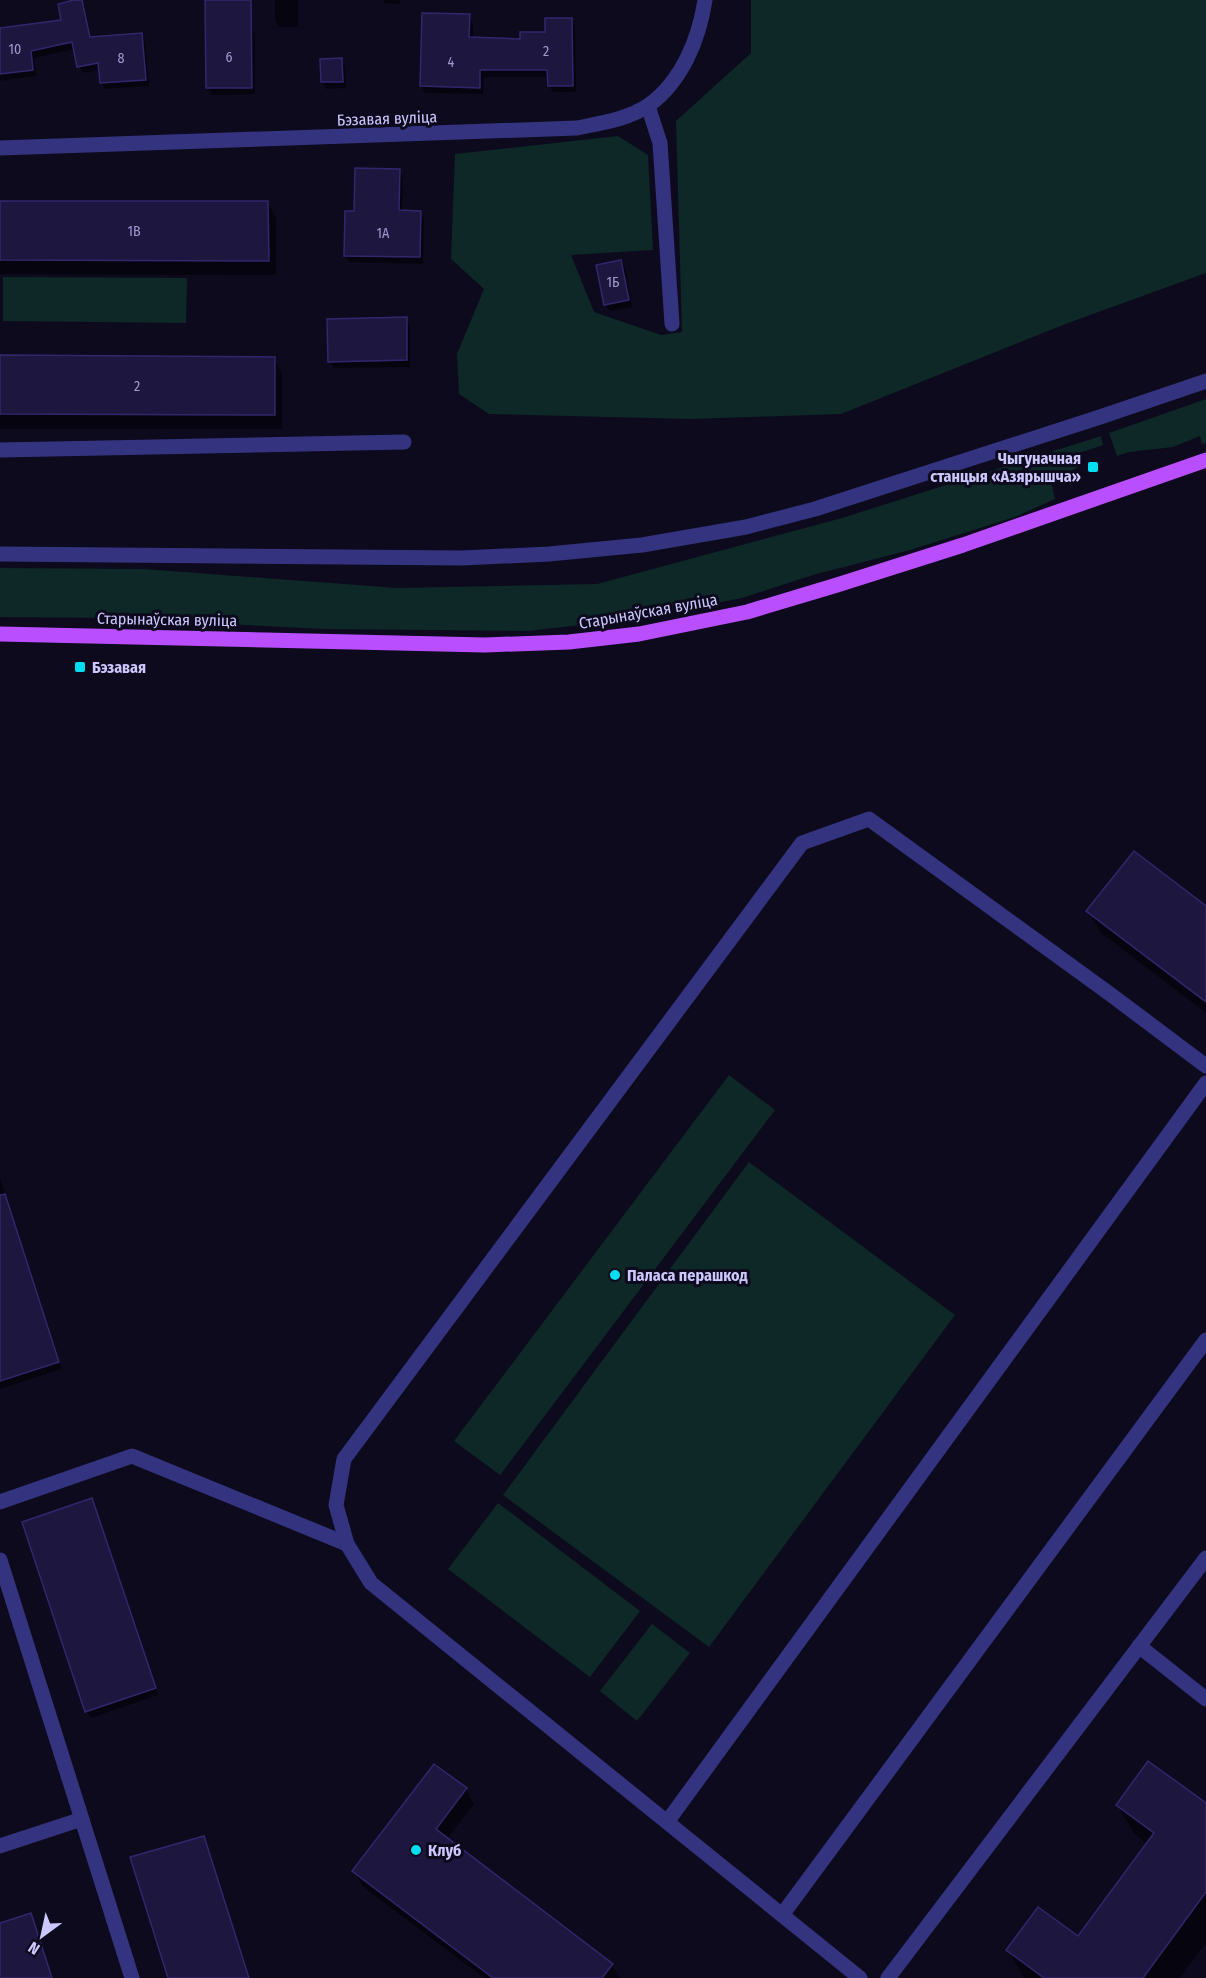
<svg xmlns="http://www.w3.org/2000/svg" width="1206" height="1978" font-family="'Fira Sans Condensed',sans-serif">
	<style>
		.green { fill: #0d2826 }
		.shadow { fill: #0007 }
		.building { fill: #1d163f; stroke: #33266d; stroke-width: 1.5 }
		.lines { fill: none; stroke-linecap: round; stroke-linejoin: round }
		.minor { stroke: #34337f; stroke-width: 15 }
		.major { stroke: #b94eff; stroke-width: 15 }
		.poi-dot { fill: #00dff2; stroke: #0d0a1d; stroke-width: 2 }
		.labels { text-anchor: middle; stroke-width: 6; stroke-linejoin: round; paint-order: stroke }
		.number-label { font-size: 14px; fill: #a09bcf }
		.street-label { font-size: 16px; fill: #ccc7ff; stroke: #0d0a1d }
		.poi-label { font-size: 16px; font-weight: bold; fill: #ccc7ff; stroke: #0d0a1d; text-anchor: start }
	</style>
	<rect width="100%" height="100%" fill="#0d0a1d"/>
	<!-- green -->
	<g class="green">
		<path d="M751,0H1206V273L1068,323L841,414L691,419L489,414L459,394L457,354L484,289L451,259L455,154L618,136L648,155L653,250L571,255L594,312L661,335L682,332L676,121L751,53Z"/>
		<path d="M3,277L187,278L186,323L3,321Z"/>
		<path d="M1206,399V443L1202,444L1200,436L1173,447L1129,452L1117,456L1109,433Z"/>
		<path d="M1101,436L1103,445L1073,455L1077,468L1051,481L1055,499L1015,517L910,550L813,575L742,598L639,618L529,631L323,629L111,618L0,617V568L144,569L397,588L597,584L842,518Z"/>
		<path d="M729,1075L775,1110L500,1475L454,1441Z"/>
		<path d="M749,1162L955,1315L709,1647L503,1495Z"/>
		<path d="M498,1503L640,1611L590,1677L448,1569Z"/>
		<path d="M652,1624L690,1653L637,1721L600,1691Z"/>
	</g>
	<!-- shadow -->
	<g class="shadow">
		<path d="M81,0L85,7L92,39L141,35L145,42L149,86L105,89L102,83L100,70L83,73L79,66L75,49L34,58L36,76L0,81V29L63,22Z"/>
		<path d="M275,0H298V27H279L275,20Z"/>
		<path d="M383,0H400L399,4L385,3Z"/>
		<path d="M469,16L473,23V39L521,40L547,33L571,20L575,26L576,92H553L549,86V77H484L483,94L425,93L421,86Z"/>
		<path d="M251,27L255,34V94L212,95L208,88Z"/>
		<path d="M341,60L345,67L346,88L326,89L322,82Z"/>
		<path d="M399,171L403,177L402,212H420L424,219L423,264L349,262L345,255L355,213Z"/>
		<path d="M0,202L268,203L276,218V275L0,274Z"/>
		<path d="M621,261L625,268L632,307L610,311L606,305Z"/>
		<path d="M406,318L410,325V367L334,368L330,362Z"/>
		<path d="M0,357L274,358L282,373V429H0Z"/>
		<path d="M1206,907V1013L1101,933L1088,912Z"/>
		<path d="M0,1178L62,1369L0,1389Z"/>
		<path d="M91,1500L158,1695L91,1718L87,1711Z"/>
		<path d="M466,1789L474,1804L447,1839L612,1965L620,1978H484L362,1886L354,1871Z"/>
		<path d="M1206,1805V1943L1180,1978H1024L1008,1950L1079,1939L1148,1844L1134,1834L1118,1806Z"/>
		<path d="M203,1838L207,1844L250,1978H170Z"/>
		<path d="M31,1915L52,1978H0V1925Z"/>
	</g>
	<!-- building -->
	<g class="building">
		<path d="M74,0H82L90,37L142,33L146,80L100,83L98,63L77,67L72,42L31,51L33,70L0,74V28L61,20L58,4Z"/>
		<path d="M205,0H251L252,88H206Z"/>
		<path d="M422,13L470,14L469,37L520,39V32H545V18H572L573,86H548L547,70H480V88L420,86Z"/>
		<path d="M342,58L343,82H321L320,59Z"/>
		<path d="M355,168L400,169L399,210L421,211L420,257L344,256L345,211H354Z"/>
		<path d="M0,201H268L269,261L0,260Z"/>
		<path d="M621,260L629,300L604,305L596,265Z"/>
		<path d="M407,317V360L328,362L327,319Z"/>
		<path d="M0,355L275,357V415L0,414Z"/>
		<path d="M1134,851L1206,906V1002L1086,911Z"/>
		<path d="M5,1194L59,1362L0,1381V1195Z"/>
		<path d="M92,1498L156,1688L85,1712L22,1522Z"/>
		<path d="M1148,1761L1206,1803V1892L1143,1978H1044L1006,1950L1038,1907L1078,1936L1154,1833L1116,1805Z"/>
		<path d="M434,1764L467,1788L436,1829L613,1964L602,1978H493L352,1871Z"/>
		<path d="M204,1836L249,1978H168L130,1857Z"/>
		<path d="M31,1913L52,1978H0V1923Z"/>
	</g>
	<g class="lines">
		<!-- minor -->
		<g class="minor">
			<path d="M648,106L660,143L672,324"/>
			<path d="M0,148L577,128C601,123 629,119 649,105C682,81 699,39 705,0"/>
			<path d="M0,450L404,442"/>
			<path d="M0,554L462,558L549,554L642,545L746,527L815,509L1100,417L1206,381"/>
			<path d="M0,1502L132,1456L347,1544"/>
			<path d="M0,1560L132,1978"/>
			<path d="M1139,1646L1206,1699"/>
			<path d="M667,1822L1206,1083"/>
			<path d="M0,1846L82,1819"/>
			<path d="M782,1915L1206,1340"/>
			<path d="M860,1978L371,1583L347,1544L336,1505L344,1459L802,843L869,819L1110,994L1206,1066"/>
			<path d="M888,1978L1206,1558"/>
		</g>
		<!-- major -->
		<path class="major" d="M0,634L485,645L569,642L639,634L747,612L837,585L963,545L1206,460"/>
	</g>
	<!-- markers -->
	<g class="poi-dot">
		<rect x="1087" y="461" width="12" height="12" rx="3"/>
		<rect x="74" y="661" width="12" height="12" rx="3"/>
		<circle cx="615" cy="1275" r="6"/>
		<circle cx="416" cy="1850" r="6"/>
	</g>
	<g class="labels">
		<!-- number labels -->
		<g class="number-label">
			<text x="15" y="54">10</text>
			<text x="546" y="56">2</text>
			<text x="229" y="62">6</text>
			<text x="121" y="63">8</text>
			<text x="451" y="67">4</text>
			<text x="134" y="236">1В</text>
			<text x="383" y="238">1А</text>
			<text x="613" y="287">1Б</text>
			<text x="137" y="391">2</text>
		</g>
		<!-- street labels -->
		<g class="street-label">
			<text transform="translate(387 118) rotate(-2)" y="6">Бэзавая вуліца</text>
			<text transform="translate(648 611) rotate(-10)" y="6">Старынаўская вуліца</text>
			<text transform="translate(167 619) rotate(1)" y="6">Старынаўская вуліца</text>
		</g>
		<!-- poi labels -->
		<g class="poi-label">
			<text x="1081" y="464" text-anchor="end">Чыгуначная<tspan x="1081" dy="18">станцыя «Азярышча»</tspan></text>
			<text x="92" y="673">Бэзавая</text>
			<text x="627" y="1281">Паласа перашкод</text>
			<text x="428" y="1856">Клуб</text>
		</g>
	</g>
	<!-- north arrow -->
	<g transform="translate(42 1936) rotate(213)" stroke="#0d0a1d" stroke-width="4.5" paint-order="stroke">
	<path d="M0-4.5L10 22L0 15L-10 22Z" fill="#ccc7ff"/>
	<text y="-9" font-size="16" font-weight="bold" text-anchor="middle" fill="#ccc7ff">N</text>
	</g>
</svg>
